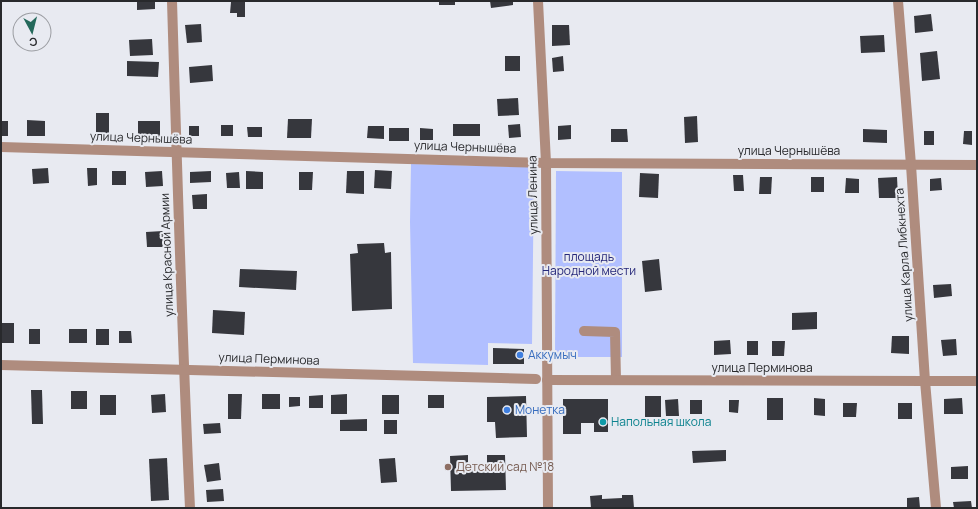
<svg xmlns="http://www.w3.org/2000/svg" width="978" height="509" font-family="Manrope,sans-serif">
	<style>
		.green { fill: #b1bfff }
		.building { fill: #36373d }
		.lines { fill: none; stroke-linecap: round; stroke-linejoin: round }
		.minor { stroke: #af8c7e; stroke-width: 10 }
		.shop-dot { fill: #3f7fe0; stroke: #e8eaf1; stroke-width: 1.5 }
		.culture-dot { fill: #0f9aa8; stroke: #e8eaf1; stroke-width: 1.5 }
		.education-dot { fill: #8d6e63; stroke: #e8eaf1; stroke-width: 1.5 }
		.labels { text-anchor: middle; stroke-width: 4; stroke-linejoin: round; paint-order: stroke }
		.street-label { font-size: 12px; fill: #28292c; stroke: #e8eaf1 }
		.park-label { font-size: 12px; fill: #26287a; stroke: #e8eaf1 }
		.shop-label { font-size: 12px; fill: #366cbe; stroke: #e8eaf1; text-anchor: start }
		.culture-label { font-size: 12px; fill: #0d838f; stroke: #e8eaf1; text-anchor: start }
		.education-label { font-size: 12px; fill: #785e54; stroke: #e8eaf1; text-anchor: start }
	</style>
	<rect width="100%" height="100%" fill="#e8eaf1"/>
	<!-- green -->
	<g class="green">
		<path d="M411,164L534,167L532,344L488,343V365L413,363L410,222Z"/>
		<path d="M556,171L622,172V357H555Z"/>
	</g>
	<!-- building -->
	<g class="building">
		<path d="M137,1H155V9L137,10Z"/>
		<rect x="439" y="1" width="16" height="4"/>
		<path d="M490,1H513V5L491,8Z"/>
		<path d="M231,2H245V17H237V13H230Z"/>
		<path d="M931,14L933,31L915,33L914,16Z"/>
		<path d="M201,24L202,42L187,43L185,25Z"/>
		<path d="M552,25H569L570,45L552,46Z"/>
		<path d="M884,35L885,52L861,53L860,36Z"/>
		<path d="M152,39L153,55L130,56L129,40Z"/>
		<path d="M937,51L940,79L922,81L920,53Z"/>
		<rect x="505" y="56" width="15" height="15"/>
		<path d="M563,56L564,71L553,72L552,58Z"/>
		<path d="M127,61L159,62L158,77L127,76Z"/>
		<path d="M212,65L213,81L190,83L189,67Z"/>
		<path d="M518,98L519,115L498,116L497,99Z"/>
		<rect x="96" y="113" width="13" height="24"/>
		<path d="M697,116L698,142L685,143L684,117Z"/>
		<path d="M288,119H312L311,138H287Z"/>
		<path d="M27,120L45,121V136H27Z"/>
		<rect x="1" y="121" width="7" height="15"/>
		<rect x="138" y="121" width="22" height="16"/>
		<rect x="453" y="124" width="27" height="12"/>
		<path d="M520,124L521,137L509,138L508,125Z"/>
		<rect x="221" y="125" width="12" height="11"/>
		<path d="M571,125V139L558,140V126Z"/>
		<rect x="189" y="126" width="10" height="10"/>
		<path d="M368,126H384V139L367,138Z"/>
		<path d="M247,127H262V137H248Z"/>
		<rect x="389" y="128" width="20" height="13"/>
		<path d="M420,128L433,129V140H420Z"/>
		<path d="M611,129H627L628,142H611Z"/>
		<path d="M863,129L887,130V143L863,142Z"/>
		<rect x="924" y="131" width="10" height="14"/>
		<path d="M964,131H972V145L963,144Z"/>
		<path d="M48,168L49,183L33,184L32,169Z"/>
		<path d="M87,168H97V185L88,186Z"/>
		<path d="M375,170L392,171L391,189L374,188Z"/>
		<rect x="112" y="171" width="14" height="14"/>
		<path d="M162,171L163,186L146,187L145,172Z"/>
		<path d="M211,171V182L190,183V172Z"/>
		<path d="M246,171L263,172V189H246Z"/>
		<path d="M347,171H364V194L346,193Z"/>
		<path d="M239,172L240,188H227L226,173Z"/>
		<path d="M299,172H313L312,190H299Z"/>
		<path d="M640,173L659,174L658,198L639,197Z"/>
		<path d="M733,175H743L744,191H734Z"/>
		<path d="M760,177H772L771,194H759Z"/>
		<rect x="811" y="177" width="13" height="15"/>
		<path d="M897,177L898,198H879L878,178Z"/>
		<path d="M846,178L859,179V193H845Z"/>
		<path d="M941,178L942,190L930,191V179Z"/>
		<path d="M207,194V209H193L192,195Z"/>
		<path d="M163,231L164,247H147L146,232Z"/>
		<path d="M384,243L385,253L391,252L392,309L352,311L350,254L358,253L357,244Z"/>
		<path d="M659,259L662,290L645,292L642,261Z"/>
		<path d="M240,269L297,271L296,290L239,287Z"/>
		<path d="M951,284L952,296L934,298L933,285Z"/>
		<path d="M213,310L245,312L244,335L212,333Z"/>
		<path d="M817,312V329L792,330V313Z"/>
		<rect x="1" y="323" width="13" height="20"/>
		<rect x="29" y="329" width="11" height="15"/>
		<rect x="69" y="329" width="18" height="14"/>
		<rect x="96" y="329" width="13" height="16"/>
		<path d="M119,331H131L132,343H119Z"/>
		<path d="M892,336H909V354L891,353Z"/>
		<path d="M956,339L957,355L943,356L941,340Z"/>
		<path d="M730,340L731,354L714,355V341Z"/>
		<rect x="747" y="341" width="11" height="14"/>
		<path d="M772,341H785L784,356H772Z"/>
		<path d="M493,348L524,349V364H493Z"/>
		<path d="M31,390H42L43,424H32Z"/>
		<rect x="71" y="391" width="16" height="18"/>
		<path d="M165,394L166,412L152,413L151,395Z"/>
		<path d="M228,394H242L241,419H228Z"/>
		<rect x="262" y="394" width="18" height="15"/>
		<path d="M347,394V414H331V395Z"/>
		<rect x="100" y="395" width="16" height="20"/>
		<path d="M323,395V408H309V396Z"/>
		<rect x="382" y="395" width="17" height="19"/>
		<rect x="428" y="395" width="16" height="13"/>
		<path d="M526,396L527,437L496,438L495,422H487V397Z"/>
		<rect x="645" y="396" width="16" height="21"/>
		<path d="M289,397H300V406L289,407Z"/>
		<rect x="767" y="398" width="16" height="22"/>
		<path d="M814,398L825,399V416L814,415Z"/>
		<path d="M962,398L963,414H944V399Z"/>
		<path d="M563,399H608V432H594V423H581V434H563Z"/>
		<path d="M678,399L679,416H666L665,400Z"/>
		<rect x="690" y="400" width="12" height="14"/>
		<path d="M729,400H739L738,413L729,412Z"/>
		<path d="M843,403H857L856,417H843Z"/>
		<rect x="898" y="403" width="14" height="16"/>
		<path d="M367,419V431H340V420Z"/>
		<rect x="384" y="420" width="13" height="14"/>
		<path d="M220,423L221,433L204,434L203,424Z"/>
		<path d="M726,450V461L693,463L692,451Z"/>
		<path d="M468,455V468H487V455H505L506,490L451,491L450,456Z"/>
		<path d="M167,458L169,500L151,501L149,459Z"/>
		<path d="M395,458L397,482L381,483L379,459Z"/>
		<path d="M219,463L221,480L207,482L204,465Z"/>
		<path d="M968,466V479H951V467Z"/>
		<path d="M223,489L224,501L207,502L206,490Z"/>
		<path d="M602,495V499L622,498V495H633L634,508H591L590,496Z"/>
		<path d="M919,497L920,508H907V498Z"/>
		<path d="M971,501L972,508H954L953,502Z"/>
	</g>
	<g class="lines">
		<!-- minor -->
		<g class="minor">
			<path d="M172,1C177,170 182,339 190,508"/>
			<path d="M538,1L546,163L548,508"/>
			<path d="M898,1L911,165L925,381L936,508"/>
			<path d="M1,147L546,163L977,165"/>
			<path d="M584,331L615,332L616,380"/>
			<path d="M1,365L536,379"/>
			<path d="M547,380L925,381H977"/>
		</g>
	</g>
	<!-- markers -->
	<g class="shop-dot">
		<circle cx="520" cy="355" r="4"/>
		<circle cx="507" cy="410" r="4"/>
	</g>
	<circle class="culture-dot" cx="603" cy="422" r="4"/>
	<circle class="education-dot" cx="448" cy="467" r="4"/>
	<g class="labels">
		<!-- street labels -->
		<g class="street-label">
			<text transform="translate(141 138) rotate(2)" y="4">улица Чернышёва</text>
			<text transform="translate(465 147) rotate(2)" y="4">улица Чернышёва</text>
			<text x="789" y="155">улица Чернышёва</text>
			<text transform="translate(533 195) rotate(-91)" y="4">улица Ленина</text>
			<text transform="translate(167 255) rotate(-92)" y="4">улица Красной Армии</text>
			<text transform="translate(904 255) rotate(-94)" y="4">улица Карла Либкнехта</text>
			<text transform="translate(269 359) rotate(2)" y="4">улица Перминова</text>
			<text x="762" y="372">улица Перминова</text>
		</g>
		<!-- park labels -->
		<g class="park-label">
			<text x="589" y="261">площадь<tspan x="589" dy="14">Народной мести</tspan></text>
		</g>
		<!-- shop labels -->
		<g class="shop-label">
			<text x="528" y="359">Аккумыч</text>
			<text x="515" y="414">Монетка</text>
		</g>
		<!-- culture labels -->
		<g class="culture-label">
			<text x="611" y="426">Напольная школа</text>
		</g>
		<!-- education labels -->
		<g class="education-label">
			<text x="456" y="471">Детский сад №18</text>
		</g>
	</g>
	<!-- border -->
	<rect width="978" height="509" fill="none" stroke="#28292c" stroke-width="4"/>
	<!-- north arrow -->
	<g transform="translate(32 32) rotate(173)"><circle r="19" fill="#e8eaf1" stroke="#9b9da2"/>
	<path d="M0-3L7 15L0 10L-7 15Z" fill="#24695b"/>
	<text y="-6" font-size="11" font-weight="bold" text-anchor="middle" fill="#28292c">С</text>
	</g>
</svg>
